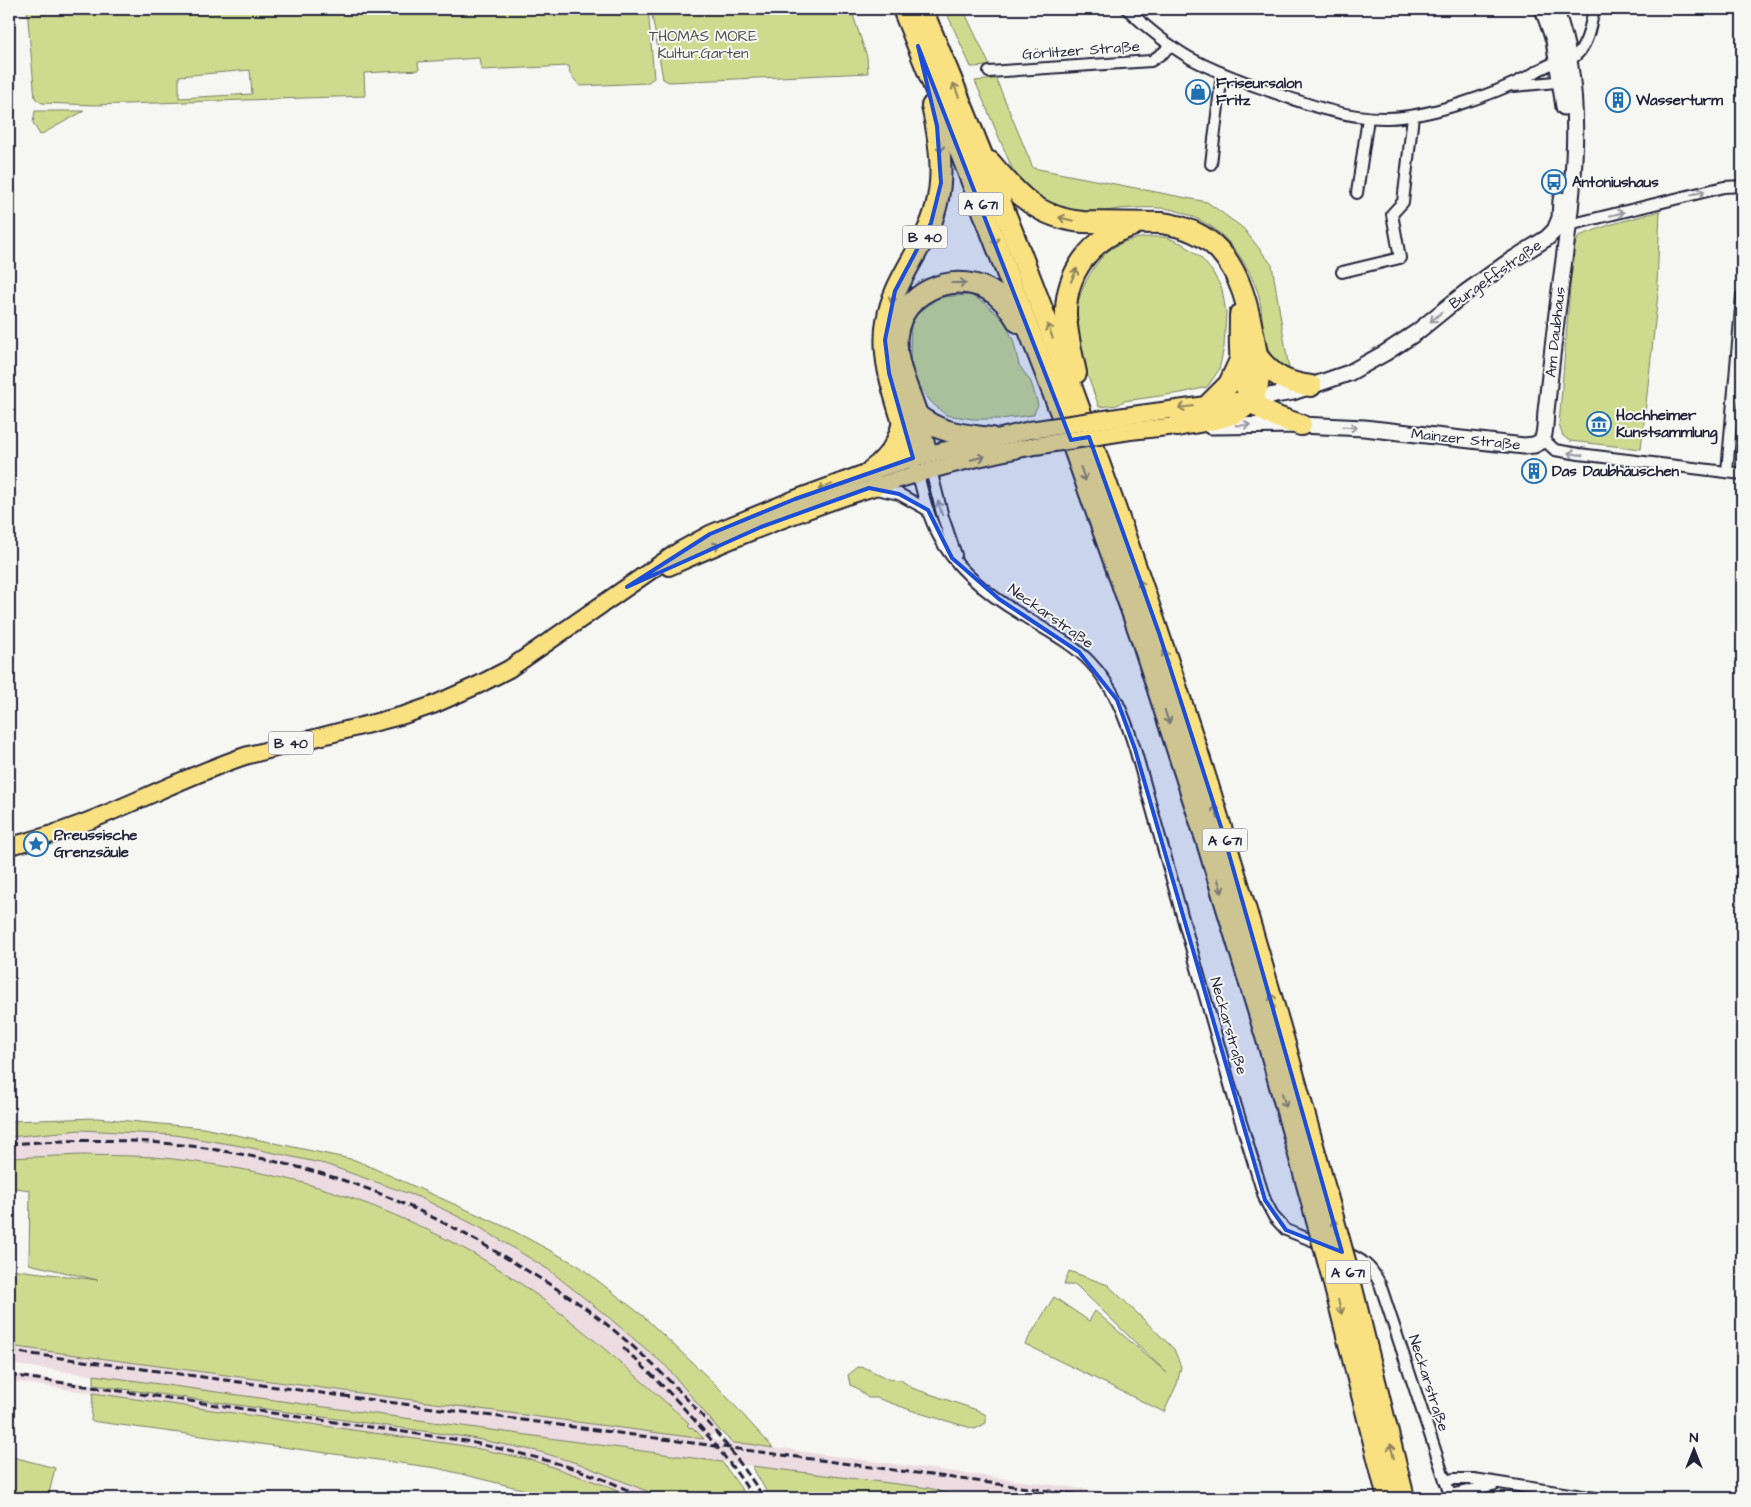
<svg xmlns="http://www.w3.org/2000/svg" width="1751" height="1507" font-family="'Architects Daughter',sans-serif">
	<style>
		.built { fill: #ecdce1 }
		.green { fill: #cedb8e; stroke: #787e64; fill-rule: evenodd }
		.lines { fill: none; stroke-linecap: round; stroke-linejoin: round }
		.minor-casing { stroke: #22223b; stroke-width: 14 }
		.secondary-casing { stroke: #22223b; stroke-width: 19 }
		.primary-casing { stroke: #22223b; stroke-width: 20 }
		.motorway-casing { stroke: #22223b; stroke-width: 24 }
		.minor { stroke: #f6f6f2; stroke-width: 10 }
		.secondary { stroke: #f6f6f2; stroke-width: 15 }
		.primary { stroke: #f9e181; stroke-width: 16 }
		.motorway { stroke: #f9e181; stroke-width: 20 }
		.rail { stroke: #22223b; stroke-width: 3; stroke-dasharray: 8 4; stroke-linecap: butt }
		.primary-bridge-casing { stroke: #22223b; stroke-width: 20; stroke-linecap: butt }
		.motorway-bridge-casing { stroke: #22223b; stroke-width: 24; stroke-linecap: butt }
		.primary-bridge { stroke: #f9e181; stroke-width: 16 }
		.motorway-bridge { stroke: #f9e181; stroke-width: 20 }
		.oneway { stroke: #8e825e }
		.oneway2 { stroke: #9797a0 }
		.marked { fill: #1d4ed8; fill-opacity: 0.2; stroke: #1d4ed8; stroke-width: 4; stroke-linejoin: round }
		.labels { text-anchor: middle; stroke-width: 4; stroke-linejoin: round; paint-order: stroke }
		.shield { fill: #f6f6f2; stroke: #626272; stroke-width: 1 }
		.shield-label { font-size: 14px; font-weight: bold; fill: #22223b }
		.park-label { font-size: 15px; fill: #4d5050; stroke: #f6f6f2 }
		.street-label { font-size: 15px; fill: #22223b; stroke: #f6f6f2 }
		.poi-label { font-size: 15px; font-weight: bold; fill: #22223b; stroke: #f6f6f2; text-anchor: start }
	</style>
	<rect width="100%" height="100%" fill="#f6f6f2"/>
	<filter id="ink" filterUnits="userSpaceOnUse"><feTurbulence type="fractalNoise" baseFrequency=".02" numOctaves="2"/><feDisplacementMap in="SourceGraphic" scale="10" xChannelSelector="R" yChannelSelector="G"/><feConvolveMatrix kernelMatrix="1 2 1 2 8 2 1 2 1" color-interpolation-filters="sRGB"/></filter>
	<g filter="url(#ink)">
		<!-- built -->
		<g class="built">
			<path d="M81,1130L175,1135L247,1147L325,1164L421,1198L479,1227L549,1270L607,1316L667,1367L720,1431L705,1439L733,1443L749,1444L781,1449L786,1448L796,1451L1151,1498H1004L752,1466L9,1364V1346L703,1438L692,1427L690,1428L687,1425L689,1422L590,1336L519,1282L388,1213L319,1187L245,1170L171,1159L82,1155L9,1158V1137Z"/>
			<path d="M9,1373L466,1437L537,1451L580,1464L649,1492L659,1498H632L604,1485L532,1460L465,1446L9,1381Z"/>
		</g>
		<!-- green -->
		<g class="green">
			<path d="M27,9H648L654,78L647,83L580,86L570,74L569,66L481,70L479,58L418,62L419,70L364,73L365,96L95,105L42,103L35,98ZM250,70L252,94L179,98V76Z"/>
			<path d="M651,9H851L867,57L868,73L669,82L663,79Z"/>
			<path d="M945,9H963L990,66L971,67Z"/>
			<path d="M996,79L1033,168L1207,202L1243,228L1272,265L1289,369C1257,357 1266,319 1258,293C1250,269 1234,243 1213,228C1201,219 1176,208 1160,208C1147,207 1132,208 1119,209C1110,210 1101,213 1092,212C1058,211 1030,197 1012,168L975,81Z"/>
			<path d="M35,111H84L40,135L33,123Z"/>
			<path d="M1660,211L1657,285H1659L1641,449L1570,441L1563,436L1559,425L1573,250L1579,236L1609,225Z"/>
			<path d="M1150,237H1166L1183,244L1200,257L1212,271L1222,289L1226,313L1224,347L1219,370L1207,387L1181,393L1124,401L1117,405L1099,407C1090,381 1078,354 1075,326C1073,301 1093,258 1116,246C1127,240 1137,238 1150,237Z"/>
			<path d="M970,295L985,303L1005,322L1013,340L1019,365L1031,382L1038,405L1033,415L1000,419H973L946,415L931,402L917,384L910,359L911,319L939,297Z"/>
			<path d="M97,1118L203,1128L355,1160L510,1229L579,1266L643,1316L717,1386L773,1448L749,1444L733,1443L720,1431L667,1367L607,1316L549,1270L479,1227L421,1198L325,1164L247,1147L175,1135L81,1130L9,1137V1121Z"/>
			<path d="M82,1155C112,1156 143,1155 173,1159C222,1165 271,1173 318,1187C384,1207 463,1243 520,1283C580,1325 634,1374 689,1423L687,1425L690,1428L692,1427L704,1439L9,1346V1269L98,1280L29,1264L30,1190L9,1187V1158Z"/>
			<path d="M1069,1271L1108,1285L1174,1349L1181,1367L1177,1384L1164,1412L1025,1344L1054,1297L1089,1321L1095,1311L1167,1373L1076,1285H1064Z"/>
			<path d="M858,1367L866,1368L888,1379L901,1380L912,1388L977,1410L986,1415V1423L975,1429L919,1413L877,1398H868L857,1388L850,1385L848,1375Z"/>
			<path d="M94,1375L722,1462L748,1498H659L649,1492L580,1464L537,1451L466,1437L94,1385Z"/>
			<path d="M93,1393L465,1446L532,1460L604,1485L632,1498H558L437,1468L91,1421Z"/>
			<path d="M9,1456L55,1468L48,1498H9Z"/>
			<path d="M752,1466L929,1488L965,1498H770Z"/>
		</g>
		<g class="lines">
			<defs>
				<g id="minor">
					<path d="M1127,9C1147,28 1166,44 1190,58C1214,71 1241,81 1267,90C1306,104 1346,119 1388,118C1429,117 1493,95 1529,76C1535,72 1542,68 1549,65C1556,63 1564,62 1571,59C1588,49 1590,26 1594,9"/>
					<path d="M989,72L1151,61L1164,52L1170,45"/>
					<path d="M1514,86L1566,81"/>
					<path d="M1211,164L1222,73"/>
					<path d="M1357,193L1368,118"/>
					<path d="M1563,223L1569,225L1724,187L1742,186"/>
					<path d="M1342,272L1400,258L1392,214L1403,202L1413,116"/>
					<path d="M1543,439L1555,450L1579,454L1742,474"/>
					<path d="M931,470L943,517L956,555"/>
					<path d="M1727,472L1742,296"/>
					<path d="M918,474C923,495 928,516 938,535C955,569 990,596 1022,615C1045,630 1071,642 1090,662C1114,687 1125,717 1135,749L1236,1106L1265,1200L1274,1217L1286,1230L1324,1245"/>
					<path d="M876,489L899,494L928,510"/>
					<path d="M1343,1252C1361,1258 1372,1267 1380,1284L1451,1498"/>
					<path d="M1445,1481L1453,1479H1474L1595,1498"/>
					<path d="M1450,1495L1493,1485"/>
				</g>
				<g id="secondary">
					<path d="M1543,9L1554,40L1564,107"/>
					<path d="M1251,399L1293,392L1311,386L1349,373L1385,353L1417,332L1465,293L1507,263L1547,238L1555,230L1560,218L1561,200"/>
					<path d="M1210,426L1301,425L1364,428L1524,446L1534,445L1542,441C1546,432 1545,420 1546,411C1549,387 1551,363 1554,339C1565,235 1594,110 1555,9"/>
				</g>
				<g id="primary">
					<path d="M1125,416L1251,399"/>
					<path d="M1130,431L1177,426"/>
					<path d="M669,567C786,514 908,469 1035,446"/>
					<path d="M9,846C92,828 165,783 245,756L404,715L433,705L478,685L509,669L679,551L710,534L795,499L871,471L913,458L1030,430"/>
				</g>
				<g id="motorway">
					<path d="M903,9L962,156L1067,429L1141,637L1206,839L1271,1053"/>
					<path d="M922,9C1022,247 1113,490 1192,735C1226,839 1256,944 1286,1048"/>
					<path d="M990,162C1018,195 1038,218 1083,222L1162,223C1183,226 1204,234 1219,250C1241,274 1248,307 1254,338C1256,351 1260,365 1259,379C1258,389 1253,399 1246,406C1232,419 1195,422 1177,426"/>
					<path d="M1240,315C1240,342 1236,388 1259,407C1271,417 1287,420 1301,425"/>
					<path d="M1257,356C1273,376 1286,383 1311,386"/>
					<path d="M1076,373C1072,354 1067,334 1066,315C1065,273 1092,237 1132,226"/>
					<path d="M1209,404L1229,384L1241,358"/>
					<path d="M917,415C942,434 961,434 991,438"/>
					<path d="M926,453C923,439 920,425 916,412C908,387 894,362 897,335C902,293 950,271 987,289C1001,296 1010,308 1018,322"/>
					<path d="M913,458C903,414 879,368 887,321C892,289 911,264 925,236C947,194 942,151 932,106"/>
					<path d="M871,471C889,457 899,443 903,421"/>
				</g>
			</defs>
			<!-- minor casing -->
			<use href="#minor" class="minor-casing"/>
			<!-- secondary casing -->
			<use href="#secondary" class="secondary-casing"/>
			<!-- primary casing -->
			<use href="#primary" class="primary-casing"/>
			<!-- motorway casing -->
			<use href="#motorway" class="motorway-casing"/>
			<!-- minor -->
			<use href="#minor" class="minor"/>
			<!-- secondary -->
			<use href="#secondary" class="secondary"/>
			<!-- primary -->
			<use href="#primary" class="primary"/>
			<!-- motorway -->
			<use href="#motorway" class="motorway"/>
			<!-- rail -->
			<g class="rail">
				<path d="M9,1144C76,1139 144,1138 211,1149C261,1157 312,1169 360,1186C414,1206 464,1232 513,1262C544,1281 577,1300 605,1323C666,1372 722,1432 764,1498"/>
				<path d="M623,1348C672,1392 718,1443 754,1498"/>
				<path d="M9,1351L1102,1498"/>
				<path d="M9,1375L466,1441C526,1455 588,1467 642,1498"/>
			</g>
			<defs>
				<g id="primary-bridge">
					<path d="M1030,430L1125,416"/>
					<path d="M1035,446L1130,431"/>
				</g>
				<g id="motorway-bridge">
					<path d="M1286,1048L1347,1268L1404,1498"/>
					<path d="M1271,1053L1331,1272L1388,1498"/>
				</g>
			</defs>
			<!-- primary-bridge casing -->
			<use href="#primary-bridge" class="primary-bridge-casing"/>
			<!-- motorway-bridge casing -->
			<use href="#motorway-bridge" class="motorway-bridge-casing"/>
			<!-- primary-bridge -->
			<use href="#primary-bridge" class="primary-bridge"/>
			<!-- motorway-bridge -->
			<use href="#motorway-bridge" class="motorway-bridge"/>
		</g>
		<!-- one-way arrows -->
		<defs><path id="oneway-shaft" d="M-6 0H5M1.5-3L5.5 0L1.5 3" fill="none" stroke-width="1.6" stroke-linecap="round" stroke-linejoin="round" transform="scale(1.25)"/></defs>
		<g class="oneway">
			<use href="#oneway-shaft" transform="translate(956 90) rotate(-112)"/>
			<use href="#oneway-shaft" transform="translate(940 145) rotate(81)"/>
			<use href="#oneway-shaft" transform="translate(1066 219) rotate(-167)"/>
			<use href="#oneway-shaft" transform="translate(994 238) rotate(69)"/>
			<use href="#oneway-shaft" transform="translate(1074 275) rotate(-66)"/>
			<use href="#oneway-shaft" transform="translate(959 283)"/>
			<use href="#oneway-shaft" transform="translate(893 296) rotate(109)"/>
			<use href="#oneway-shaft" transform="translate(1050 331) rotate(-111)"/>
			<use href="#oneway-shaft" transform="translate(1186 407) rotate(172)"/>
			<use href="#oneway-shaft" transform="translate(978 458) rotate(-13)"/>
			<use href="#oneway-shaft" transform="translate(1083 474) rotate(70)"/>
			<use href="#oneway-shaft" transform="translate(825 487) rotate(159)"/>
			<use href="#oneway-shaft" transform="translate(713 547) rotate(-24)"/>
			<use href="#oneway-shaft" transform="translate(1142 587) rotate(-109)"/>
			<use href="#oneway-shaft" transform="translate(1166 657) rotate(-108)"/>
			<use href="#oneway-shaft" transform="translate(1167 717) rotate(72)"/>
			<use href="#oneway-shaft" transform="translate(1216 812) rotate(-107)"/>
			<use href="#oneway-shaft" transform="translate(1220 886) rotate(73)"/>
			<use href="#oneway-shaft" transform="translate(1273 1001) rotate(-106)"/>
			<use href="#oneway-shaft" transform="translate(1284 1100) rotate(74)"/>
			<use href="#oneway-shaft" transform="translate(1335 1226) rotate(-105)"/>
			<use href="#oneway-shaft" transform="translate(1340 1307) rotate(76)"/>
			<use href="#oneway-shaft" transform="translate(1392 1451) rotate(-104)"/>
		</g>
		<g class="oneway2">
			<use href="#oneway-shaft" transform="translate(1698 193) rotate(-14)"/>
			<use href="#oneway-shaft" transform="translate(1617 214) rotate(-14)"/>
			<use href="#oneway-shaft" transform="translate(1436 317) rotate(140)"/>
			<use href="#oneway-shaft" transform="translate(1243 425) rotate(-1)"/>
			<use href="#oneway-shaft" transform="translate(1350 427) rotate(4)"/>
			<use href="#oneway-shaft" transform="translate(1575 454) rotate(-171)"/>
			<use href="#oneway-shaft" transform="translate(940 508) rotate(-106)"/>
		</g>
	</g>
	<!-- marked area -->
	<path class="marked" d="M918,46L1071,440L1089,437L1159,633L1223,833L1342,1252L1286,1230L1265,1200L1135,749L1117,700L1079,652L999,599L952,558L928,510L899,494L869,488L761,527L627,587L710,534L795,499L913,458L889,373L885,340L895,291L931,223L941,183L937,126Z"/>
	<!-- icons -->
	<defs>
		<symbol id="shop-ring" viewBox="-11 -11 22 22"><circle r="9.5" fill="#f6f6f2" stroke="#1f6fb2" stroke-width="1.5"/><path d="M-5-2.5h2.3a2.7 3.5 0 0 1 5.4 0H5L5.5 6h-11ZM-1.5-2.5h3a1.5 2.3 0 0 0-3 0Z" fill="#1f6fb2"/></symbol>
		<symbol id="building-ring" viewBox="-11 -11 22 22"><circle r="9.5" fill="#f6f6f2" stroke="#1f6fb2" stroke-width="1.5"/><path d="M-4-6H4V6H1V3H-1V6H-4ZM-2.5-4.3h1.7v1.8h-1.7ZM.8-4.3h1.7v1.8H.8ZM-2.5-1h1.7V.8h-1.7ZM.8-1h1.7V.8H.8Z" fill="#1f6fb2"/></symbol>
		<symbol id="bus-ring" viewBox="-11 -11 22 22"><circle r="9.5" fill="#f6f6f2" stroke="#1f6fb2" stroke-width="1.5"/><path d="M-5-6H5V4H4V6H2V4H-2V6H-4V4H-5ZM-3.5-4V0h7V-4ZM-3.5 1.2v1.5H-2V1.2ZM2 1.2v1.5H3.5V1.2Z" fill="#1f6fb2"/></symbol>
		<symbol id="museum-ring" viewBox="-11 -11 22 22"><circle r="9.5" fill="#f6f6f2" stroke="#1f6fb2" stroke-width="1.5"/><path d="M0-6L6-3V-2H-6V-3ZM-5-1h2V3h-2ZM-1-1h2V3h-2ZM3-1h2V3H3ZM-6 4H6V6H-6Z" fill="#1f6fb2"/></symbol>
		<symbol id="sight-ring" viewBox="-11 -11 22 22"><circle r="9.5" fill="#f6f6f2" stroke="#1f6fb2" stroke-width="1.5"/><path d="M0-6L1.8-2.2L6-1.7L2.9 1.2L3.7 5.4L0 3.3L-3.7 5.4L-2.9 1.2L-6-1.7L-1.8-2.2Z" fill="#1f6fb2"/></symbol>
	</defs>
	<g fill-rule="evenodd">
		<use href="#shop-ring" x="1184" y="78" width="28" height="28"/>
		<use href="#building-ring" x="1604" y="86" width="28" height="28"/>
		<use href="#bus-ring" x="1540" y="168" width="28" height="28"/>
		<use href="#museum-ring" x="1585" y="410" width="28" height="28"/>
		<use href="#building-ring" x="1520" y="457" width="28" height="28"/>
		<use href="#sight-ring" x="22" y="830" width="28" height="28"/>
	</g>
	<g class="labels">
		<!-- shield labels -->
		<g class="shield">
			<rect x="958.5" y="192.5" width="45" height="23" rx="4"/>
			<rect x="902.5" y="225.5" width="45" height="23" rx="4"/>
			<rect x="268.5" y="731.5" width="45" height="23" rx="4"/>
			<rect x="1202.5" y="828.5" width="45" height="23" rx="4"/>
			<rect x="1325.5" y="1260.5" width="45" height="23" rx="4"/>
		</g>
		<g class="shield-label">
			<text x="981" y="209">A 671</text>
			<text x="925" y="242">B 40</text>
			<text x="291" y="748">B 40</text>
			<text x="1225" y="845">A 671</text>
			<text x="1348" y="1277">A 671</text>
		</g>
		<!-- park labels -->
		<g class="park-label">
			<text x="703" y="41">THOMAS MORE<tspan x="703" dy="17">Kultur.Garten</tspan></text>
		</g>
		<!-- street labels -->
		<g class="street-label">
			<text transform="translate(1081 50) rotate(-4)" y="5">Görlitzer Straße</text>
			<text transform="translate(1495 274) rotate(-35)" y="5">Burgeffstraße</text>
			<text transform="translate(1555 332) rotate(-84)" y="5">Am Daubhaus</text>
			<text transform="translate(1466 439) rotate(6)" y="5">Mainzer Straße</text>
			<text transform="translate(1051 616) rotate(35)" y="5">Neckarstraße</text>
			<text transform="translate(1229 1026) rotate(74)" y="5">Neckarstraße</text>
			<text transform="translate(1429 1383) rotate(72)" y="5">Neckarstraße</text>
		</g>
		<!-- poi labels -->
		<g class="poi-label">
			<text x="1216" y="88">Friseursalon<tspan x="1216" dy="17">Fritz</tspan></text>
			<text x="1636" y="105">Wasserturm</text>
			<text x="1572" y="187">Antoniushaus</text>
			<text x="1616" y="420">Hochheimer<tspan x="1616" dy="17">Kunstsammlung</tspan></text>
			<text x="1552" y="476">Das Daubhäuschen</text>
			<text x="54" y="840">Preussische<tspan x="54" dy="17">Grenzsäule</tspan></text>
		</g>
	</g>
	<!-- margin -->
	<rect width="1751" height="1507" fill="none" stroke="#f6f6f2" stroke-width="30"/>
	<rect x="15" y="15" width="1721" height="1477" fill="none" stroke="#22223b" stroke-width="2" filter="url(#ink)"/>
	<!-- north arrow -->
	<g transform="translate(1694 1450)" stroke="#f6f6f2" stroke-width="4" paint-order="stroke">
	<path d="M0-4L9 19L0 12L-9 19Z" fill="#22223b"/>
	<text y="-8" font-size="14" font-weight="bold" text-anchor="middle" fill="#22223b">N</text>
	</g>
</svg>
